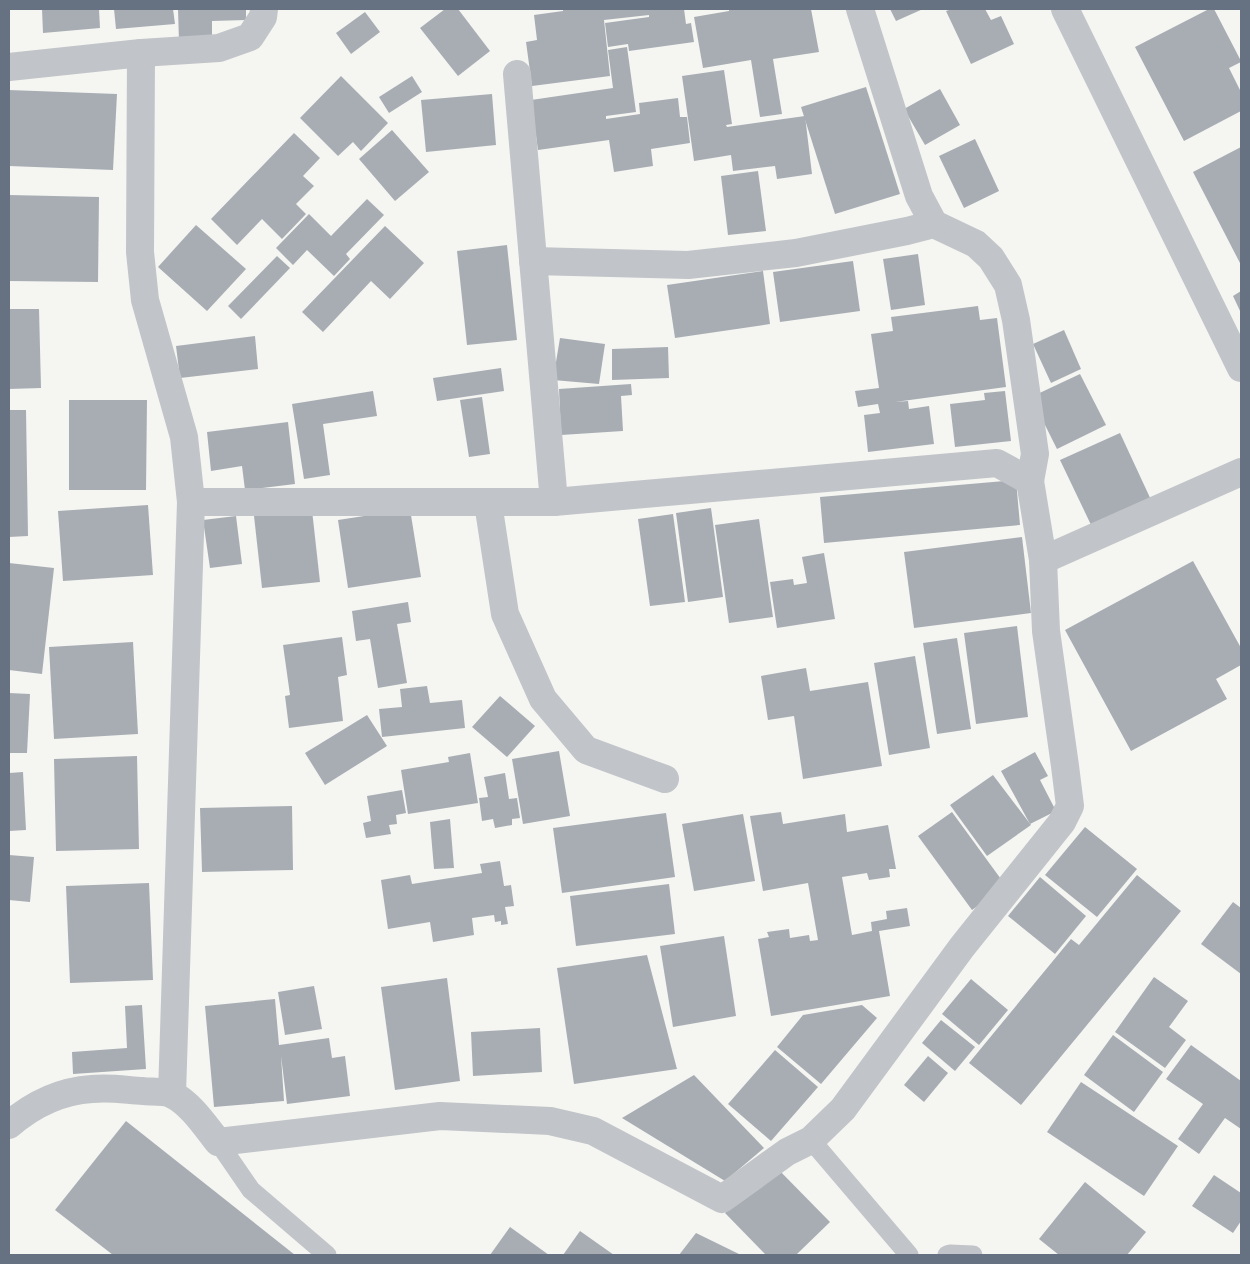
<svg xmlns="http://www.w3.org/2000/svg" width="1250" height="1264" font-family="'Space Grotesk',sans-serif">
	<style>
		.building { fill: #a8adb4 }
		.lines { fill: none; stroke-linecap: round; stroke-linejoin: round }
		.service { stroke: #c1c4c8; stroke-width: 19 }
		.minor { stroke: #c1c4c8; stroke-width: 28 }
	</style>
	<rect width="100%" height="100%" fill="#f5f6f2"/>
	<!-- building -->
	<g class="building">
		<path d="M42,9H99L100,28L43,33Z"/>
		<path d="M114,9H173L175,24L116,29Z"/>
		<path d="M178,9H246V20L212,21V41L179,42Z"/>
		<path d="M445,9H458L490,51L458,76L420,28Z"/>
		<path d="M563,9H684L686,24L691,23L694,42L629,51L628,44L608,47L605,23L649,17V15L604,20L610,76L532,86L526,42L537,40L534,15L563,11Z"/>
		<path d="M729,9H811L819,52L773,59L782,114L760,117L751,60L703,68L694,17L729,11Z"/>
		<path d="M890,9H923L896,21Z"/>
		<path d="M952,9H985L991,20L1001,16L1014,44L971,64L946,11Z"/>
		<path d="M1209,9H1214L1241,61V62L1229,68L1241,92V111L1184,141L1135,47Z"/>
		<path d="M365,12L380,32L351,54L336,33Z"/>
		<path d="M627,47L636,112L606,116V119L640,114L639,103L678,98L680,117H687L690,143L651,149L653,166L614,172L609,140L538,150L531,100L613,88L608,50Z"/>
		<path d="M724,70L732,124L726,125L727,127L805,116L812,174L777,179L775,166L733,171L731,155L694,161L682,76Z"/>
		<path d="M341,76L388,123L361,151L353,142L338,156L300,118Z"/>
		<path d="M412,76L422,92L389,113L379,97Z"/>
		<path d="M866,87L900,194L835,214L801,107Z"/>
		<path d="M940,89L960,125L925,145L904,109Z"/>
		<path d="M9,90L117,94L113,170L9,166Z"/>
		<path d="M492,94L496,145L426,152L421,100Z"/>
		<path d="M392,130L429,172L395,201L359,159Z"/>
		<path d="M294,133L320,158L303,176L314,186L296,204L306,214L282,239L262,219L237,245L211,219Z"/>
		<path d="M975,139L999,191L964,208L939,156Z"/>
		<path d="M1241,147V265L1193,172Z"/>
		<path d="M758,171L766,231L728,235L721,176Z"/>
		<path d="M9,195L99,197L98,282L9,281Z"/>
		<path d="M367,199L384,215L346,254L350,259L334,276L307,250L293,265L276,248L309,214L331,236Z"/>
		<path d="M196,225L246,269L207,311L158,267Z"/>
		<path d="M385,226L424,263L390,299L371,281L323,332L302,312Z"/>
		<path d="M507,245L517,340L467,345L457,251Z"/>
		<path d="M918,254L925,305L891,310L883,259Z"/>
		<path d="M277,256L290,268L241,319L228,306Z"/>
		<path d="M853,261L860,311L780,322L773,272Z"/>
		<path d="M763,271L770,324L675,338L667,285Z"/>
		<path d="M1241,291V313L1233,296Z"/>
		<path d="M978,306L980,320L997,318L1006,387L895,402L908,401L909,409L929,406L934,444L868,452L864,415L880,413L878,404L858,407L855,391L879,388L871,334L893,331L891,317Z"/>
		<path d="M9,309H39L41,388L9,389Z"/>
		<path d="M1064,330L1081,369L1051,383L1033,344Z"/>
		<path d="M255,336L258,369L180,378L176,346Z"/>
		<path d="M560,338L605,344L599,384L553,380Z"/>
		<path d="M668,347L669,378L612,380V349Z"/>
		<path d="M501,368L504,391L437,401L433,378Z"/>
		<path d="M1080,374L1106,425L1057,449L1031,397Z"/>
		<path d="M631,384L632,395L621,396L623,431L561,435L559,389Z"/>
		<path d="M373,391L377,416L323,424L330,475L304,479L292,404Z"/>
		<path d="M1005,391L1011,441L955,447L950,404L985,400L984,393Z"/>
		<path d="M482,397L490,454L469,457L460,400Z"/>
		<path d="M69,400H147L146,490H69Z"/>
		<path d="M9,410H26L28,536L9,537Z"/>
		<path d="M288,422L295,484L245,490L242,466L211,471L207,432Z"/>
		<path d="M1120,433L1152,502L1093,529L1060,460Z"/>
		<path d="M1016,480L1020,525L824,543L820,497Z"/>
		<path d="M148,505L153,575L63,581L58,511Z"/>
		<path d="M711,508L723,597L688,602L676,513Z"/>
		<path d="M410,509L421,577L348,588L338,520Z"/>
		<path d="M312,510L320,582L262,588L254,516Z"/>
		<path d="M673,514L685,602L650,606L638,519Z"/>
		<path d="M236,516L242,564L210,568L203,520Z"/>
		<path d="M759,519L773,617L729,623L715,525Z"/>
		<path d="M1022,537L1031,613L914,628L904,552Z"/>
		<path d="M824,553L835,619L777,628L770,582L793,579L794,585L807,583L802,557Z"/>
		<path d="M1193,561L1241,648V665L1216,679L1227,699L1131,751L1065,630Z"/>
		<path d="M9,563L54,568L42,674L9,670Z"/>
		<path d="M408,602L411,622L397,624L407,683L378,688L370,639L356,641L352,611Z"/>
		<path d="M1017,626L1028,717L976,724L964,633Z"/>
		<path d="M342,637L347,675L338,677L343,721L289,728L285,696L290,695L283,645Z"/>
		<path d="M957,638L971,729L937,734L923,643Z"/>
		<path d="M133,642L138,734L54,739L49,647Z"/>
		<path d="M915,656L930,748L889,755L874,663Z"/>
		<path d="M806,668L810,691L868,682L882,766L803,779L794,716L768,720L761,676Z"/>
		<path d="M427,686L430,703L462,700L465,728L382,737L379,709L402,707L400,689Z"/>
		<path d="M9,693L30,694L27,753H9Z"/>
		<path d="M500,696L535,726L507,757L472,727Z"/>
		<path d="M367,715L387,746L325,785L305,753Z"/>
		<path d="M559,751L570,816L523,824L512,759Z"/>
		<path d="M1035,752L1048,776L1040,780L1056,811L1030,824L1001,771Z"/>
		<path d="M470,753L478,803L408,814L401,770L449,762L448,757Z"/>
		<path d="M137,756L139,849L56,851L54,759Z"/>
		<path d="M23,772L26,830L9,831V773Z"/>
		<path d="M505,773L509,799L517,798L520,818L512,819V825L495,828L493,819L482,821L479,798L488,797L484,777Z"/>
		<path d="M993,775L1031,825L987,856L950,805Z"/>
		<path d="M402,790L406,813L396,815L397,824L389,825L391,834L366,838L363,823L371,821L367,796Z"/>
		<path d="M292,806L293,870L202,872L200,808Z"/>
		<path d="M781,812L783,824L845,814L847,832L888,825L896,869H889L890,877L869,880L867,873L842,877L852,935L872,931L871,922L887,919L886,911L907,908L910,926L879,931L890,996L771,1016L758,939L769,937L767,932L789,929L790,938L809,935L810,941L818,940L808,883L763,891L750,816Z"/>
		<path d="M952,812L1006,886L972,910L918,836Z"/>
		<path d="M666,813L675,877L562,893L553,828Z"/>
		<path d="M743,814L755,881L694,891L682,824Z"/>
		<path d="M450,819L454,868L434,869L430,822Z"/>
		<path d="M1085,827L1137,869L1097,917L1045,875Z"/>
		<path d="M9,855L34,857L30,902L9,900Z"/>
		<path d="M500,861L504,886L511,885L514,906L505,907L508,924L501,925V921L495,922L494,915L472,918L474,935L433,942L430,922L388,929L381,880L410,875L412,884L482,873L480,864Z"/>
		<path d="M1137,875L1181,911L1021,1105L969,1063L1071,939L1079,945Z"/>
		<path d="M1040,877L1086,916L1055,954L1008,916Z"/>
		<path d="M149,883L153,980L70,983L66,886Z"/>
		<path d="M669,884L675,934L576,946L570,896Z"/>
		<path d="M1233,902L1241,908V974L1201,944Z"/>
		<path d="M724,936L736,1016L673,1027L660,946Z"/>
		<path d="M647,955L677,1069L574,1084L557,968Z"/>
		<path d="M1154,977L1188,1001L1169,1027L1186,1040L1165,1068L1115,1032Z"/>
		<path d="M447,978L460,1081L395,1090L381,987Z"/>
		<path d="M971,979L1008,1010L979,1045L942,1014Z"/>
		<path d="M314,986L322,1029L285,1035L278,992Z"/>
		<path d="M275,999L279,1045L329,1038L332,1058L345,1056L350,1096L287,1104L281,1056L284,1101L214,1107L205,1006Z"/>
		<path d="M142,1005L146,1069L73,1074L72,1052L127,1048L125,1006Z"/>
		<path d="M862,1005L877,1018L821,1084L777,1047L803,1015Z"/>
		<path d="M941,1020L975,1047L955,1071L922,1043Z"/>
		<path d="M540,1028L542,1072L473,1076L471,1032Z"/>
		<path d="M1113,1035L1163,1072L1134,1112L1084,1075Z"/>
		<path d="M1191,1045L1241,1081V1129L1225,1118L1199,1154L1178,1139L1203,1104L1166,1079Z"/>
		<path d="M775,1050L818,1087L771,1141L728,1104Z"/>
		<path d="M928,1056L948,1073L924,1102L904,1085Z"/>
		<path d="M694,1075L764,1148L725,1181L622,1118Z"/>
		<path d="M1081,1082L1178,1146L1144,1196L1047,1132Z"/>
		<path d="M126,1121L295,1255H113L55,1210Z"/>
		<path d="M774,1165L830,1222L796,1255H766L725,1213Z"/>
		<path d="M1214,1175L1241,1193V1221L1233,1233L1192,1206Z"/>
		<path d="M1085,1182L1146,1232L1127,1255H1059L1039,1239Z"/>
		<path d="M510,1227L549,1255H490Z"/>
		<path d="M580,1231L614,1255H563Z"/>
		<path d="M696,1233L741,1255H679Z"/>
	</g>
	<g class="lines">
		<!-- service -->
		<g class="service">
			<path d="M811,1140L909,1255"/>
			<path d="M218,1142L251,1190L327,1255"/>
			<path d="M947,1255L950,1254L973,1255"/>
		</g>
		<!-- minor -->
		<g class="minor">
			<path d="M860,9L919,196L934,224L976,244L991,258L1008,285L1016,320L1035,454L1030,481"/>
			<path d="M1065,9L1241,368"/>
			<path d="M141,53L140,252L145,300L184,437L191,502L172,1094"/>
			<path d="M9,67L141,53L219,48L250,37L263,17L264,9"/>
			<path d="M517,74L554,502"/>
			<path d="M533,261L688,265L796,253L907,231L934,224"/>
			<path d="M191,502H554L997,463L1030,481L1043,560L1241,472"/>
			<path d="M488,503L505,614L543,699L586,750L665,779"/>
			<path d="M9,1125C32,1105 61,1091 92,1089C109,1087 126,1090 143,1091C150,1092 167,1091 173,1095C191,1104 206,1127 218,1142L440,1116L550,1121L593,1131L722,1199L787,1152L811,1140L843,1109L962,947L1062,822L1070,806L1065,766L1046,631L1043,560"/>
		</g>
	</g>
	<!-- border -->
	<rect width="1250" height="1264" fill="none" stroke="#667282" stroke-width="20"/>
</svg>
